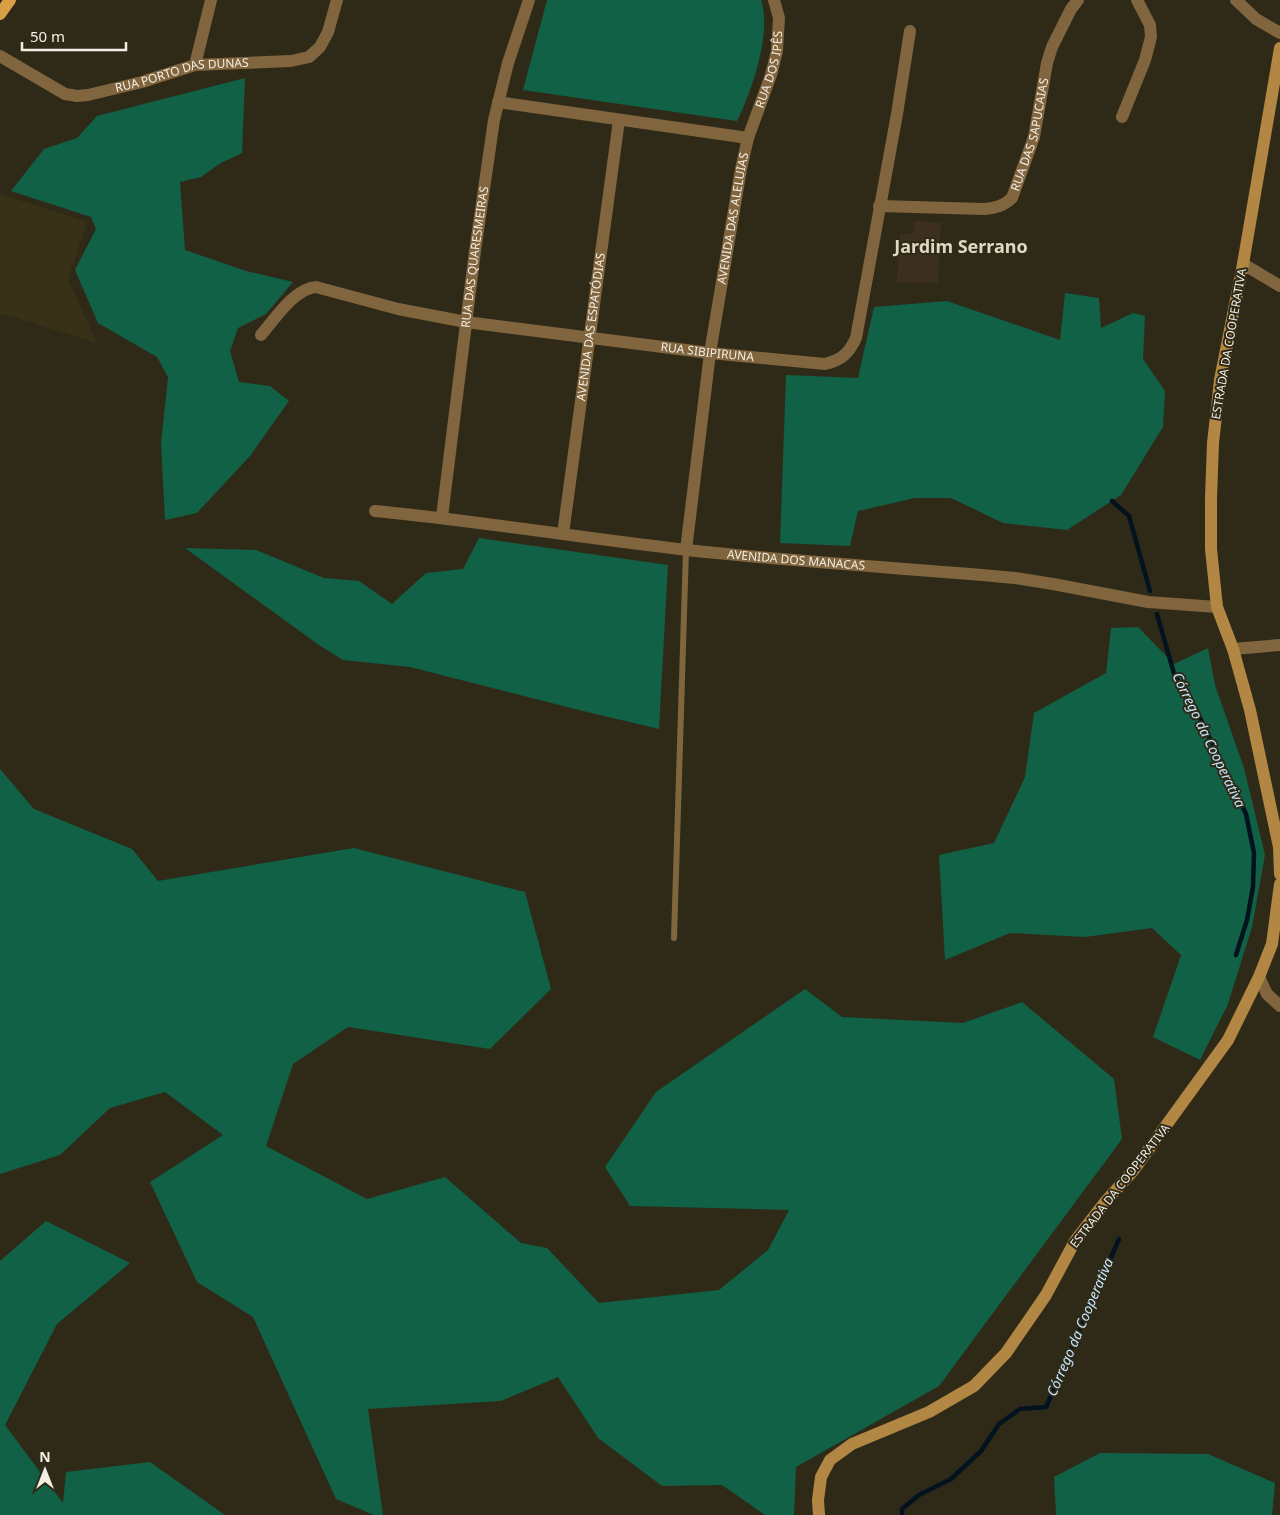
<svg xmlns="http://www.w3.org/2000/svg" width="1280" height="1515" font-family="'Noto Sans',sans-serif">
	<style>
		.built { fill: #383118 }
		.education { fill: #3c2f21 }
		.forest { fill: #106145 }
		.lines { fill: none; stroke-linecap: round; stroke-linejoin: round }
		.stream { stroke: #02121e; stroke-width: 4.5 }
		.service { stroke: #81653e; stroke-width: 6 }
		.minor { stroke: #81653e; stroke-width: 12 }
		.secondary { stroke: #b28643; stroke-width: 12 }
		.primary { stroke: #d89f45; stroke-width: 12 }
		.labels { text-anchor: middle; stroke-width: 4; stroke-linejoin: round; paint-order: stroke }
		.street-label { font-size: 12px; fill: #f2eee3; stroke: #2f2a18 }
		.water-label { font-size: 14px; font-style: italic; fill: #c6e7fe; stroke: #2f2a18 }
		.district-label { font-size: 18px; font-weight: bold; fill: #dfd8c1; stroke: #2f2a18 }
	</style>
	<rect width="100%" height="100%" fill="#2f2a18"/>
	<!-- built -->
	<path class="built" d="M0,194L87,222L68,279L97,343L0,313Z"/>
	<!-- education -->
	<path class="education" d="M915,221L941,223L938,283L897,282L900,233L913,234Z"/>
	<!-- forest -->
	<g class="forest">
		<path d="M547,0H761C772,33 752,90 737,121L523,90Z"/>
		<path d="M245,78L242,153L219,164L201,177L180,182L185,250L246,271L293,282L266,314L238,328L230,351L239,382L270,386L289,401L250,456L197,513L165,520L161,443L168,377L157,357L98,323L75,270L96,229L91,217L11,191L44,149L77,138L97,116Z"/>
		<path d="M1065,293L1099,298L1101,328L1133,313L1145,316L1143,359L1165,391L1163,427L1121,495L1067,530L1003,523L951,498H915L858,511L850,546L780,543L786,375L858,378L874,307L947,301L1060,340Z"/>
		<path d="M479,538L668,565L659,729L579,710L410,667L343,660L319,645L185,548L256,550L324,578L359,581L392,604L426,573L463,569Z"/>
		<path d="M1138,627L1174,664L1208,648L1215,685L1244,768L1265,855L1252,927L1228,1004L1200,1060L1153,1037L1181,955L1152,928L1085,937L1010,933L945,960L939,855L994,843L1025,777L1034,713L1106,673L1111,628Z"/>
		<path d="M0,769L34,809L132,849L158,881L354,848L525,892L551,989L490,1049L348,1027L293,1064L266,1146L367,1199L445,1177L521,1243L547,1248L599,1303L719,1290L768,1250L789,1210L630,1206L605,1167L656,1092L805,989L842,1017L963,1023L1022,1002L1114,1079L1122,1139L939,1386L796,1467L794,1515H765L722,1485L662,1486L598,1438L558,1377L501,1401L368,1409L383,1515H374L336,1499L253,1317L197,1282L150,1182L223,1135L165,1092L110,1108L60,1155L0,1174Z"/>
		<path d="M46,1221L130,1263L57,1324L5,1425L63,1503L66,1472L150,1462L225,1515H0V1261Z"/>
		<path d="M1100,1453L1208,1454L1275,1483L1272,1515H1056L1054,1477Z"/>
	</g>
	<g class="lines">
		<!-- stream -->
		<g class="stream">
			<path d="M1112,501L1129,516L1150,591"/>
			<path d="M1157,614L1175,677L1187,692L1202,722L1246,814L1254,853L1253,887L1247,920L1236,955"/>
			<path d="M902,1515V1509L919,1495L951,1479L981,1451L999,1424L1020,1409L1046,1407L1119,1239"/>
		</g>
		<!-- service -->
		<path class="service" d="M674,938L686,550"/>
		<!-- minor -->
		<g class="minor">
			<path d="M1236,0L1256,19L1280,33"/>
			<path id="s1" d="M0,56L65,94L77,96L88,95L142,82L195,65L291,61L309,57L320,47L328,32L337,0"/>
			<path d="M195,65L211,0"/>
			<path d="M498,102L748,138"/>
			<path d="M1122,117L1145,60L1151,37L1150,25L1137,0"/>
			<path id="s2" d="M879,206L984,209C996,208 1003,206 1012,198L1034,137L1047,63L1052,47L1071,9L1078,0"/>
			<path d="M1243,264L1280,286"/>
			<path id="s3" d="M261,335C274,320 295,288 316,287L398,309L466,322L710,353L825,364C842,360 849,353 856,338L897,114L910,31"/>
			<path id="s4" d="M375,511C479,521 582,538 687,550C796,562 906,568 1015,578L1053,584L1148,602L1217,607"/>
			<path id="s5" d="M442,517L475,251L494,120L508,63L529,0"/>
			<path id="s6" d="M563,534L619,120"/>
			<path id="s7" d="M686,550L710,353L741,169L748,138L771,75L777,51L779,18L774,0"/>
			<path d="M1233,649L1280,645"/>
			<path d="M1259,977L1267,994L1280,1006"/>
		</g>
		<!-- secondary -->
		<g class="secondary">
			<path d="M1280,48L1243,264L1220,380L1213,443L1211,498V549L1217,607L1233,649L1250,710L1279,847L1280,874"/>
			<path d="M819,1515L818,1500L821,1477L830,1460L852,1444L929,1412L974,1386L1006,1353L1046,1295L1075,1241L1106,1201L1133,1171L1228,1040L1259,977L1272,944L1280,884"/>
		</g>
		<!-- primary -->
		<path class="primary" d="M0,14L10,0"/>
	</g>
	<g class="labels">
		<!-- street labels -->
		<g class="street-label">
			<text dy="4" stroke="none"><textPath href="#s7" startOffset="489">RUA DOS IPÊS</textPath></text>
			<text dy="4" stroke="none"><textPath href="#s1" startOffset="195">RUA PORTO DAS DUNAS</textPath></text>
			<text dy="4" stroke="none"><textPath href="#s2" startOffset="202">RUA DAS SAPUCAIAS</textPath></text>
			<text dy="4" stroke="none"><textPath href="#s7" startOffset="335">AVENIDA DAS ALELUIAS</textPath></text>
			<text dy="4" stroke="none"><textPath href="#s5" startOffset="262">RUA DAS QUARESMEIRAS</textPath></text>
			<text dy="4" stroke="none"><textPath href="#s6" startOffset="209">AVENIDA DAS ESPATÓDIAS</textPath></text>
			<text transform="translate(1229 344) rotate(-80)" y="4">ESTRADA DA COOPERATIVA</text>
			<text dy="4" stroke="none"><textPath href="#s3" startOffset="472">RUA SIBIPIRUNA</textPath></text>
			<text dy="4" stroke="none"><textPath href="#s4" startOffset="424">AVENIDA DOS MANACAS</textPath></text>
			<text transform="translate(1120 1186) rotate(-52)" y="4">ESTRADA DA COOPERATIVA</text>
		</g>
		<!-- water labels -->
		<g class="water-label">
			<text transform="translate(1209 740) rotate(64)" y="5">Córrego da Cooperativa</text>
			<text transform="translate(1080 1327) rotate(-67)" y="5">Córrego da Cooperativa</text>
		</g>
		<!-- district labels -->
		<g class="district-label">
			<text x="961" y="253">Jardim Serrano</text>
		</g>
	</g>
	<!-- north arrow -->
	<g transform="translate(45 1470)" stroke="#2f2a18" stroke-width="4" paint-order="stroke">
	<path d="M0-4L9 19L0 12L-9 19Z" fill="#f2eee3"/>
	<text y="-8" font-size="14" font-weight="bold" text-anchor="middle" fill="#f2eee3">N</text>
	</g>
	<!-- scale -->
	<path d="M22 42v8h104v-8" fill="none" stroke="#f2eee3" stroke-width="2.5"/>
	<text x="30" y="42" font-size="15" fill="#f2eee3" stroke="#2f2a18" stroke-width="4" paint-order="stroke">50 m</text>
</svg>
